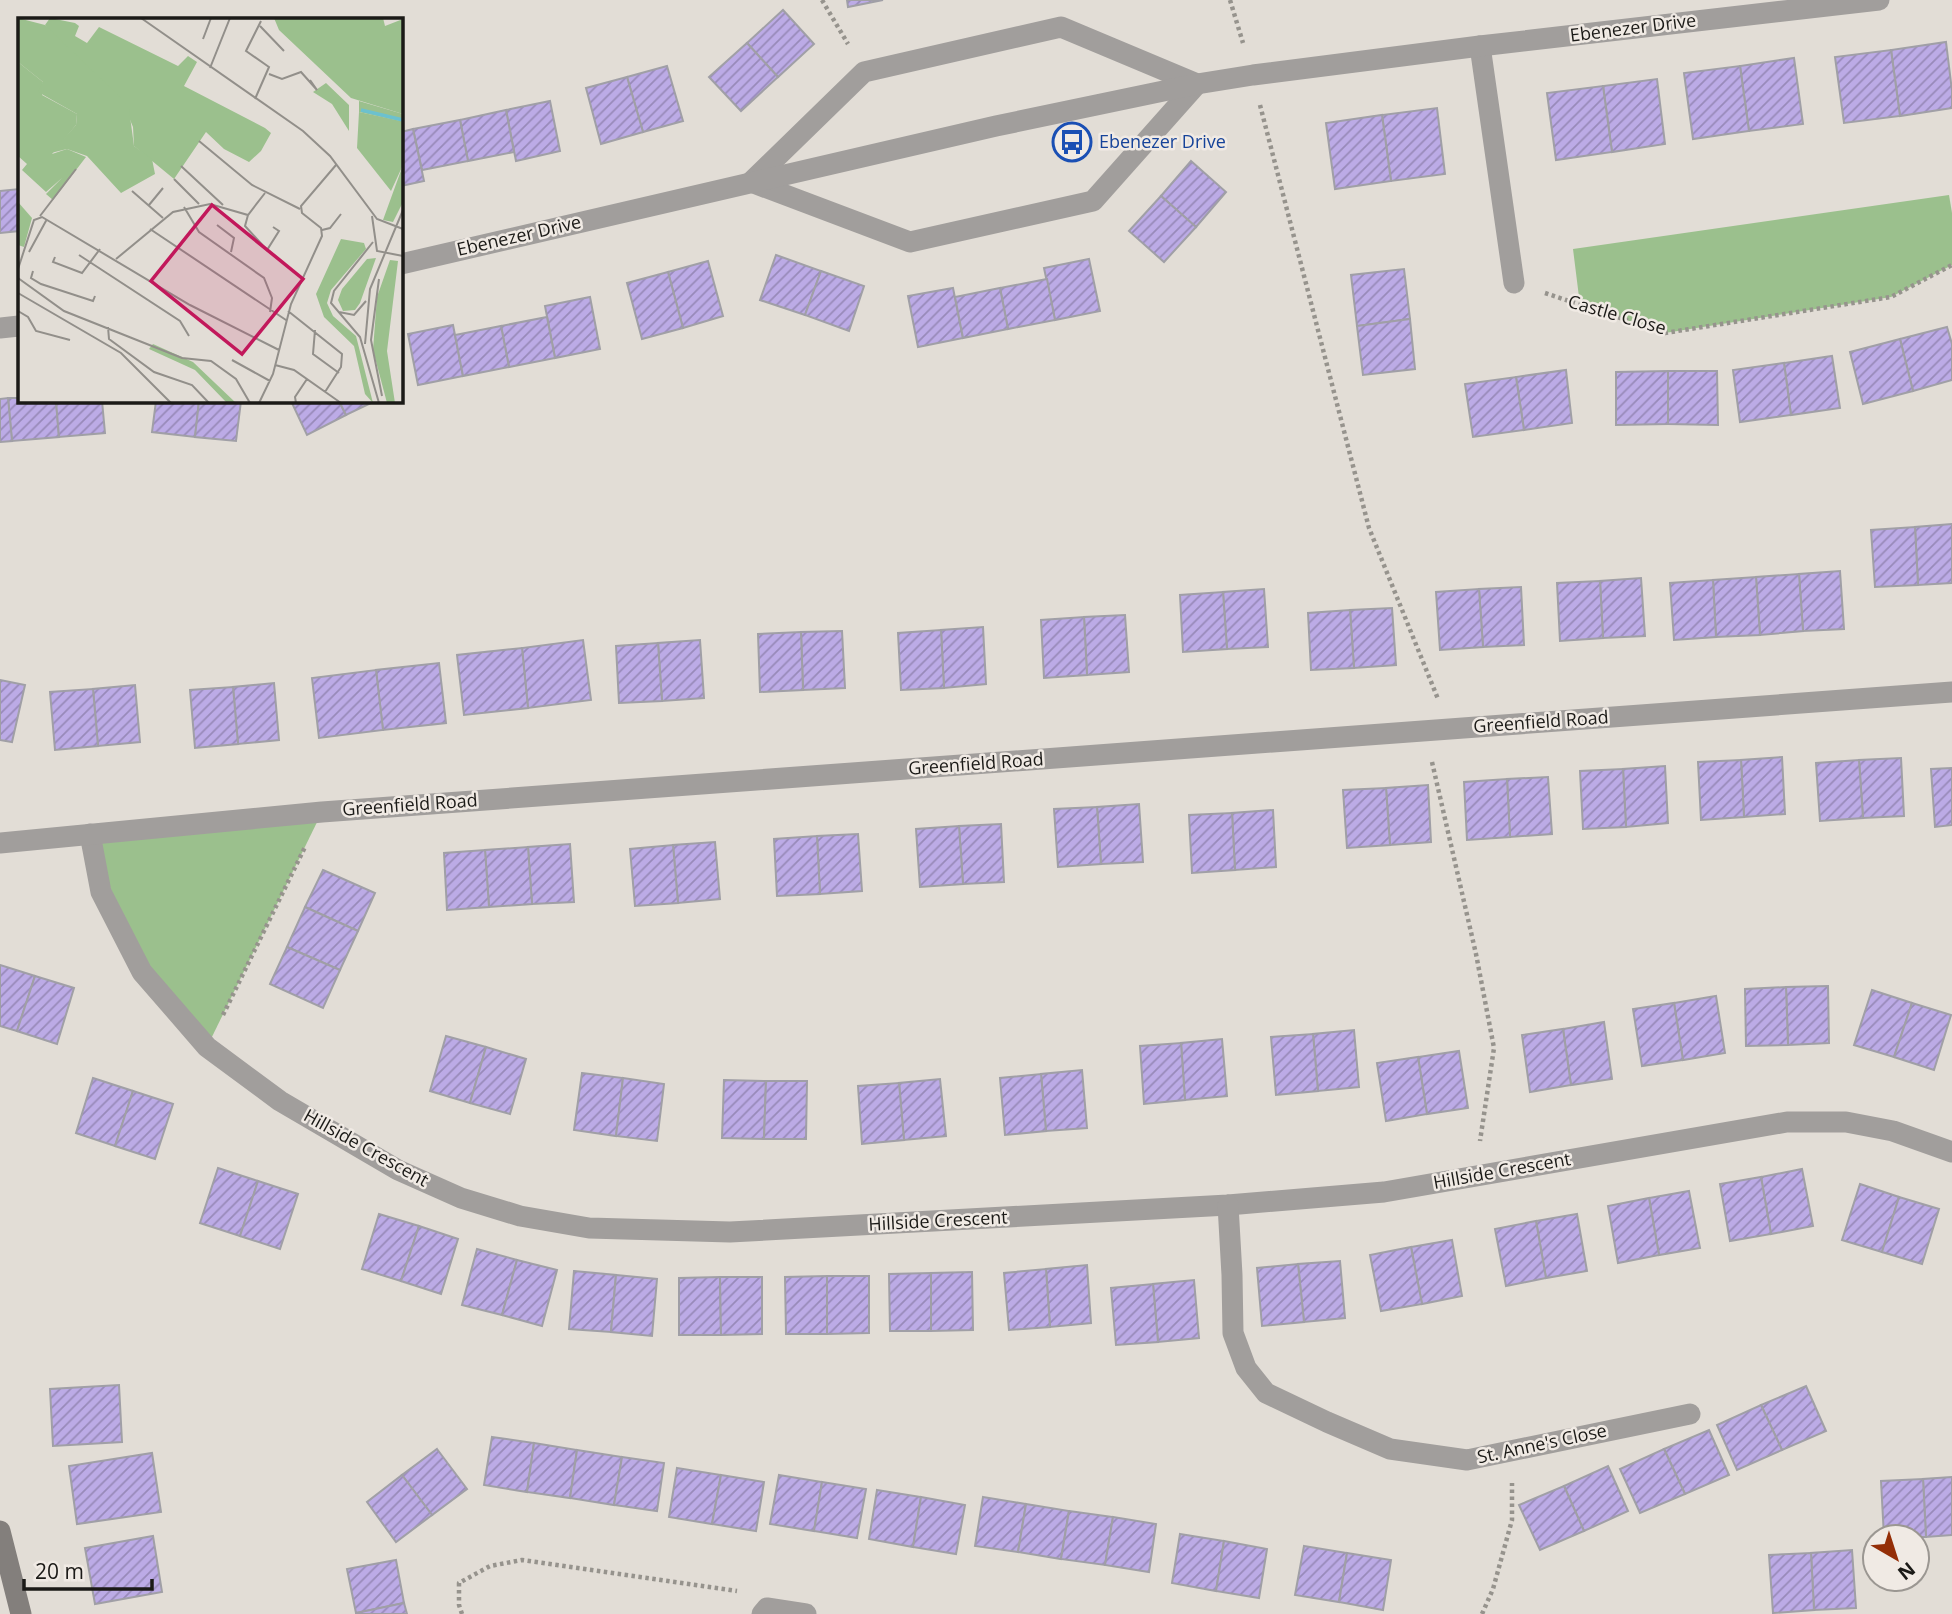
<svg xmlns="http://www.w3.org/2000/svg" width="1952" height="1614" font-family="'Open Sans',sans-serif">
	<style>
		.green { fill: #9bc08d }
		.building { fill: url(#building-hatch); stroke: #a09fa6; stroke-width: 2 }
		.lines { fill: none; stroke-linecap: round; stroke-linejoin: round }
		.path { stroke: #96938d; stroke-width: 4.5; stroke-dasharray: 3.5 3.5; stroke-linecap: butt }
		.lane { stroke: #a19e9c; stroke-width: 21 }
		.street { stroke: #a19e9c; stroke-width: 21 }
		.secondary { stroke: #837f7c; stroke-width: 21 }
		.labels { text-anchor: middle; stroke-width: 5; stroke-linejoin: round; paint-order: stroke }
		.street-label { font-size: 18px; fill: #1b1a17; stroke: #f0eae4 }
		.transit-label { font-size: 18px; fill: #164399; stroke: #f0eae4; text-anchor: start }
		.inset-river { fill: none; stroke: #6cc1ce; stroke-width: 3.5 }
		.inset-road { fill: none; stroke: #928f8a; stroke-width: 2 }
		.view { fill: #c2185b; fill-opacity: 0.15; stroke: #c2185b; stroke-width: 3.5 }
		.inset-edge { fill: none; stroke: #1b1a17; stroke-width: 3.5 }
	</style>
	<defs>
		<pattern id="building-hatch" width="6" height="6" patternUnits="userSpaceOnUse" patternTransform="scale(1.75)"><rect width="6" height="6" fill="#bcabe6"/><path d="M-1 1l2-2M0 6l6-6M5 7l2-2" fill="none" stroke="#988ab9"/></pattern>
	</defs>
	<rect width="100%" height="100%" fill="#e2ddd6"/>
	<!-- green -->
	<g class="green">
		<path d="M1949,195L1952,213V265L1891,297L1665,333L1580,305L1573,249Z"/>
		<path d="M322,812L207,1047L142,972L90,834Z"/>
	</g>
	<!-- building -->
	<g class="building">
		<path d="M847,0H883L848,7Z"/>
		<path d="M783,10L814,44L778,77L747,43Z"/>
		<path d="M1946,42L1952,91V108L1900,116L1891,50Z"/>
		<path d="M747,43L778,77L741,111L709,77Z"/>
		<path d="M1891,50L1900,116L1844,123L1835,57Z"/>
		<path d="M1794,58L1803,124L1749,131L1740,66Z"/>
		<path d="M667,66L683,121L643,132L627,77Z"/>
		<path d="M1740,66L1749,131L1693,139L1684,73Z"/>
		<path d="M627,77L643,132L601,144L586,88Z"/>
		<path d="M1657,79L1665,144L1612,152L1603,86Z"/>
		<path d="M1603,86L1612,152L1556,160L1547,93Z"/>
		<path d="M550,101L560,151L516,161L506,110Z"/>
		<path d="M1437,108L1445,174L1391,181L1382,115Z"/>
		<path d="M506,110L514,152L468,161L460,120Z"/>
		<path d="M1382,115L1391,181L1335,189L1326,123Z"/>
		<path d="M460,120L468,161L422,170L413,129Z"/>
		<path d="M413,129L424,181L401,186V132Z"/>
		<path d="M1191,161L1226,192L1196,227L1161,196Z"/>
		<path d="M19,189V231L0,233V191Z"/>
		<path d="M1161,196L1196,227L1164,262L1129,231Z"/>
		<path d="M776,255L821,271L805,315L760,300Z"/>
		<path d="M1089,259L1100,311L1055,320L1044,268Z"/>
		<path d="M708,261L723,316L683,328L668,272Z"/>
		<path d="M1404,269L1410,319L1357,326L1351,275Z"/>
		<path d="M821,271L864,286L849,331L805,315Z"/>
		<path d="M668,272L683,328L642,339L627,283Z"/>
		<path d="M1047,279L1055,320L1008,329L1000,288Z"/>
		<path d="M953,288L963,338L918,347L908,296Z"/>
		<path d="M1000,288L1008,329L963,338L955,297Z"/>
		<path d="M590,297L600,349L555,358L545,306Z"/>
		<path d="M547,317L555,358L509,367L501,326Z"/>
		<path d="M1410,319L1415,369L1363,375L1357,326Z"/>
		<path d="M453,325L463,376L418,385L408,334Z"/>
		<path d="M501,326L509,367L463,376L455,335Z"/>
		<path d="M1947,327L1952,344V380L1913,391L1900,339Z"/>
		<path d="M1900,339L1913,391L1863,404L1850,352Z"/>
		<path d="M1832,356L1840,408L1791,415L1784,363Z"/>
		<path d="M1784,363L1791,415L1740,422L1733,370Z"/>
		<path d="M1566,370L1572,423L1524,430L1516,377Z"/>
		<path d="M1668,371V424L1616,425V372Z"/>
		<path d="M1668,371H1717L1718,425L1668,424Z"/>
		<path d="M1516,377L1524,430L1473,437L1465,384Z"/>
		<path d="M8,398H19V401H56L59,437L12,441Z"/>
		<path d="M8,398L12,441L0,442V399Z"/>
		<path d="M56,401H102L105,433L59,437Z"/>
		<path d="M156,401H199L195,437L152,432Z"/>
		<path d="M199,401H241L236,441L195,437Z"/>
		<path d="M291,401H339L346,415L307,435Z"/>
		<path d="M339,401H375L346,415Z"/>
		<path d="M1952,524V583L1918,585L1915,527Z"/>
		<path d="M1915,527L1918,585L1875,587L1871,530Z"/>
		<path d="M1840,571L1844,629L1803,631L1799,574Z"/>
		<path d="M1799,574L1803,631L1760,635L1756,577Z"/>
		<path d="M1756,577L1760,635L1716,637L1713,580Z"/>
		<path d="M1641,578L1645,636L1603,638L1600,581Z"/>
		<path d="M1713,580L1716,637L1674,640L1670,583Z"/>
		<path d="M1600,581L1603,638L1560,641L1557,583Z"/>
		<path d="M1521,587L1524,645L1483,647L1479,589Z"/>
		<path d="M1264,589L1268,647L1227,649L1223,592Z"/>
		<path d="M1479,589L1483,647L1440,650L1436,592Z"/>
		<path d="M1223,592L1227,649L1183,652L1180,595Z"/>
		<path d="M1392,608L1396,665L1354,668L1350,610Z"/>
		<path d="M1350,610L1354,668L1311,670L1308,613Z"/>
		<path d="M1125,615L1129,672L1087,675L1084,617Z"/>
		<path d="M1084,617L1087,675L1044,678L1041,620Z"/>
		<path d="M983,627L986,684L944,688L941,630Z"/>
		<path d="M941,630L944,688L901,690L898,633Z"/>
		<path d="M842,631L845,688L803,690L801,632Z"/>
		<path d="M801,632L803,690L760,692L758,634Z"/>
		<path d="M583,640L591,700L528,708L522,648Z"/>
		<path d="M700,640L704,698L662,701L658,643Z"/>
		<path d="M658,643L662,701L619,703L616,646Z"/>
		<path d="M522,648L528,708L464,715L457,655Z"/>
		<path d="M439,663L446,723L383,730L376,670Z"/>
		<path d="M376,670L383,730L319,738L312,678Z"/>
		<path d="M0,680L25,685L12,742L0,740Z"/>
		<path d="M274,683L279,740L238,744L233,687Z"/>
		<path d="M135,685L140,742L98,746L93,689Z"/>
		<path d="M233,687L238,744L195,748L190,690Z"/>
		<path d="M93,689L98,746L55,750L50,692Z"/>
		<path d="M1782,757L1785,814L1744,817L1741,760Z"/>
		<path d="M1901,758L1904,816L1863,818L1859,760Z"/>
		<path d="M1741,760L1744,817L1701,820L1698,762Z"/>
		<path d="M1859,760L1863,818L1820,821L1816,763Z"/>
		<path d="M1665,766L1668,823L1626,827L1623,769Z"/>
		<path d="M1952,768V825L1935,827L1931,769Z"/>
		<path d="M1623,769L1626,827L1583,829L1580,771Z"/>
		<path d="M1548,777L1552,834L1510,837L1507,779Z"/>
		<path d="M1507,779L1510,837L1467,840L1464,782Z"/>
		<path d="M1428,785L1431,842L1390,845L1386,788Z"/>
		<path d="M1386,788L1390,845L1347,848L1343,790Z"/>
		<path d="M1139,804L1143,862L1101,864L1097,807Z"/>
		<path d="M1097,807L1101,864L1058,867L1054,809Z"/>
		<path d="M1273,810L1276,867L1235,870L1232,813Z"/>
		<path d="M1232,813L1235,870L1192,873L1189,815Z"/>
		<path d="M1001,824L1004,882L963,884L959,826Z"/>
		<path d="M959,826L963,884L920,887L916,829Z"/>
		<path d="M858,834L862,891L820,894L817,836Z"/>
		<path d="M817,836L820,894L777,896L774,839Z"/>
		<path d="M715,842L720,899L678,903L673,845Z"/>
		<path d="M570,844L574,902L532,904L528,847Z"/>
		<path d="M673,845L678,903L635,906L630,849Z"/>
		<path d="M528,847L532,904L489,907L485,850Z"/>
		<path d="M485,850L489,907L447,910L444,853Z"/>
		<path d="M323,870L375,893L358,931L305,907Z"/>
		<path d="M305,907L358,931L340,970L287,947Z"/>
		<path d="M287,947L340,970L323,1008L270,984Z"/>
		<path d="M0,965L35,976L17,1031L0,1026Z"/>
		<path d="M35,976L74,988L57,1044L17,1031Z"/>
		<path d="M1828,986L1829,1043L1788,1045L1786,987Z"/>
		<path d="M1786,987L1788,1045L1746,1046L1745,989Z"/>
		<path d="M1872,990L1912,1003L1894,1057L1854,1045Z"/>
		<path d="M1716,996L1725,1053L1683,1060L1674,1003Z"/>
		<path d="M1674,1003L1683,1060L1642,1066L1633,1009Z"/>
		<path d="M1912,1003L1951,1015L1934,1070L1894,1057Z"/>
		<path d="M1604,1022L1612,1079L1571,1085L1563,1029Z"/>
		<path d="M1563,1029L1571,1085L1530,1092L1522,1035Z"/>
		<path d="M1354,1030L1359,1087L1318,1091L1313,1034Z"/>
		<path d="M1313,1034L1318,1091L1276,1095L1271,1037Z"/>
		<path d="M446,1036L486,1047L470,1103L430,1091Z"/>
		<path d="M1222,1039L1227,1096L1185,1100L1181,1043Z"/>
		<path d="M1181,1043L1185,1100L1144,1104L1140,1046Z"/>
		<path d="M486,1047L526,1059L510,1114L470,1103Z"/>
		<path d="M1459,1051L1468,1108L1427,1114L1418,1057Z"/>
		<path d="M1418,1057L1427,1114L1386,1121L1377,1063Z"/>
		<path d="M1082,1070L1087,1128L1046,1131L1041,1074Z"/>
		<path d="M582,1073L623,1078L616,1136L574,1130Z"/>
		<path d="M1041,1074L1046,1131L1005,1135L1000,1078Z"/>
		<path d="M93,1078L133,1091L115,1146L76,1133Z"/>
		<path d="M623,1078L664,1084L657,1141L616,1136Z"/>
		<path d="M940,1079L946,1136L904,1140L899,1083Z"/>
		<path d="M724,1080L766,1081L764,1139L722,1138Z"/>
		<path d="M766,1081H807L806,1139H764Z"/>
		<path d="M899,1083L904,1140L862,1144L858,1086Z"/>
		<path d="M133,1091L173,1104L155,1159L115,1146Z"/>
		<path d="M218,1168L258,1181L240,1236L200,1223Z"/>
		<path d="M1802,1169L1813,1226L1771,1234L1761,1177Z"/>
		<path d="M1761,1177L1771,1234L1730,1241L1720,1184Z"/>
		<path d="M258,1181L298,1194L280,1249L240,1236Z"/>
		<path d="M1860,1184L1899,1197L1882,1252L1842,1240Z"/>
		<path d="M1689,1191L1700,1248L1659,1255L1649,1198Z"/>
		<path d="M1899,1197L1939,1209L1922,1264L1882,1252Z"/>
		<path d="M1649,1198L1659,1255L1618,1263L1608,1206Z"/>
		<path d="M379,1214L419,1226L401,1281L362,1269Z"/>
		<path d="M1577,1214L1587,1271L1546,1278L1536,1221Z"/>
		<path d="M1536,1221L1546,1278L1506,1286L1495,1229Z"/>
		<path d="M419,1226L458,1239L441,1294L401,1281Z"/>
		<path d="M1452,1240L1462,1296L1422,1304L1411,1247Z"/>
		<path d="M1411,1247L1422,1304L1381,1311L1370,1255Z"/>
		<path d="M477,1249L517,1260L502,1315L462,1305Z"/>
		<path d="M517,1260L557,1270L542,1326L502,1315Z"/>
		<path d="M1340,1261L1345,1318L1304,1322L1298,1264Z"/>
		<path d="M1298,1264L1304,1322L1262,1326L1257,1268Z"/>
		<path d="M1087,1265L1091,1323L1050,1327L1046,1269Z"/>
		<path d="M1046,1269L1050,1327L1009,1330L1004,1273Z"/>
		<path d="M574,1271L616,1275L611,1332L569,1329Z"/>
		<path d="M972,1272L973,1330L931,1331V1273Z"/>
		<path d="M931,1273V1331H890L889,1274Z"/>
		<path d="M616,1275L657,1279L652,1336L611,1332Z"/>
		<path d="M827,1276V1334H786L785,1277Z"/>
		<path d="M827,1276H869V1333L827,1334Z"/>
		<path d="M720,1277L721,1335H679V1278Z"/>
		<path d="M720,1277H762V1334L721,1335Z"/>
		<path d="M1194,1280L1199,1338L1158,1342L1153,1284Z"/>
		<path d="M1153,1284L1158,1342L1116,1345L1111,1288Z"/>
		<path d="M119,1385L122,1442L53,1446L50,1389Z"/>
		<path d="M1806,1386L1826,1431L1782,1450L1761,1405Z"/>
		<path d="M1761,1405L1782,1450L1737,1470L1717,1425Z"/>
		<path d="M1709,1430L1729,1475L1685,1494L1664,1449Z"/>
		<path d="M492,1437L534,1443L527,1492L484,1485Z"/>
		<path d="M534,1443L577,1450L570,1498L527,1492Z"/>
		<path d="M437,1449L467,1489L432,1515L402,1475Z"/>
		<path d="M1664,1449L1685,1494L1640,1513L1620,1469Z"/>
		<path d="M577,1450L622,1457L614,1505L570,1498Z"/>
		<path d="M152,1453L161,1512L77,1524L69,1466Z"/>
		<path d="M622,1457L664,1463L657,1511L614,1505Z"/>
		<path d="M1608,1466L1628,1511L1584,1531L1564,1486Z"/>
		<path d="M677,1468L721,1475L712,1524L669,1517Z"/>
		<path d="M402,1475L432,1515L396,1542L367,1502Z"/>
		<path d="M721,1475L764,1482L756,1531L712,1524Z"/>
		<path d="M779,1475L822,1482L814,1531L770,1524Z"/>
		<path d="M1952,1477V1535L1926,1537L1923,1479Z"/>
		<path d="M1923,1479L1926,1537H1884L1881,1481Z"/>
		<path d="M822,1482L866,1489L857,1538L814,1531Z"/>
		<path d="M1564,1486L1584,1531L1540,1550L1519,1505Z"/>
		<path d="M877,1490L921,1497L913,1547L869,1539Z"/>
		<path d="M921,1497L965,1505L956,1554L913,1547Z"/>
		<path d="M983,1497L1026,1504L1018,1552L975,1546Z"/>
		<path d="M1026,1504L1069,1511L1061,1559L1018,1552Z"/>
		<path d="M1069,1511L1113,1517L1105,1565L1061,1559Z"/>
		<path d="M1113,1517L1156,1524L1149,1572L1105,1565Z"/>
		<path d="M1180,1534L1224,1541L1216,1591L1172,1583Z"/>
		<path d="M153,1536L162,1592L95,1604L85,1548Z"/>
		<path d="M1224,1541L1267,1549L1259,1598L1216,1591Z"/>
		<path d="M1304,1546L1347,1553L1339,1602L1295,1595Z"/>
		<path d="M1852,1550L1856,1608L1814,1610L1811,1553Z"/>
		<path d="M1347,1553L1391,1560L1383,1610L1339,1602Z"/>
		<path d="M1811,1553L1814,1610L1773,1613L1769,1555Z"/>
		<path d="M396,1560L404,1603L356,1613L347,1569Z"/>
		<path d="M404,1603L407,1614H356V1613Z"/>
	</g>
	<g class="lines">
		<!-- path -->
		<g class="path">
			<path d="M822,0L848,44"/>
			<path d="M1230,0L1243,43"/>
			<path d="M1260,105L1369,528L1438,699"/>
			<path d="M1545,293L1665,333L1891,297L1952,265"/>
			<path d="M1432,762L1476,954L1494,1048L1480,1141"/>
			<path d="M223,1015L305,847"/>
			<path d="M462,1614L459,1605V1583L490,1566L522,1560L737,1591"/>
			<path d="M1482,1614L1493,1589L1512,1520V1483"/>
		</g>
		<!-- lane -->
		<path class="lane" d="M1061,27L1197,84L1093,201L910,242L751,182L864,72Z"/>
		<!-- street -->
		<g class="street">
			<path d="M1480,46L1514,283"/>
			<path d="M401,264L996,126L1197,84L1253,75L1480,46L1879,0"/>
			<path d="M0,328L19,326"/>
			<path d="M90,834L101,892L142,972L207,1047L280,1101L398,1170L461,1198L520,1216L589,1228L730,1232L1228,1205L1384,1192L1787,1122H1846L1893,1131L1952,1152"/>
			<path d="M0,843L322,812L1952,692"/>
			<path d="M1228,1205L1232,1275L1233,1333L1246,1368L1266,1393L1327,1422L1390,1449L1467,1460L1690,1414"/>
			<path d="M762,1614L767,1608L806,1614"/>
		</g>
		<!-- secondary -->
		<path class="secondary" d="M0,1531L21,1614"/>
	</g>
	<!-- icons -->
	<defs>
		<symbol id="bus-ring" viewBox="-11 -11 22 22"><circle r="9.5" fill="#f0eae4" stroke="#1a4fb4" stroke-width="1.5"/><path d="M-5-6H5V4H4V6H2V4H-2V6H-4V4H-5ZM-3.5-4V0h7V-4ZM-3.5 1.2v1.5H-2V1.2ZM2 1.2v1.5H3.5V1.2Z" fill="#1a4fb4"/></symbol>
	</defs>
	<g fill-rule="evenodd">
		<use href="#bus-ring" x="1050" y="120" width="44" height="44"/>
	</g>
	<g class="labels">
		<!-- street labels -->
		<g class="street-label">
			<text transform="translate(1633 28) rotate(-7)" y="6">Ebenezer Drive</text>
			<text transform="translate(519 236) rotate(-13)" y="6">Ebenezer Drive</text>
			<text transform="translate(1617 315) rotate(16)" y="6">Castle Close</text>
			<text transform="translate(1541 722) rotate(-4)" y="6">Greenfield Road</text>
			<text transform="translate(976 764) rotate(-4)" y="6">Greenfield Road</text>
			<text transform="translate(410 805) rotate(-4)" y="6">Greenfield Road</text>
			<text transform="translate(366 1148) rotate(29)" y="6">Hillside Crescent</text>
			<text transform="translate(1502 1171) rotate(-10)" y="6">Hillside Crescent</text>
			<text transform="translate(938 1221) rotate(-3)" y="6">Hillside Crescent</text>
			<text transform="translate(1542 1444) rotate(-12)" y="6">St. Anne's Close</text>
		</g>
		<!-- transit labels -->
		<g class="transit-label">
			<text x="1099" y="148">Ebenezer Drive</text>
		</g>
	</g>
	<!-- overview -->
	<g transform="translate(18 18)">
		<rect width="385" height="385" fill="#e2ddd6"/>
		<path d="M32,0L57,5L61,8L57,18L69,25L81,9L160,48L170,38L179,44L166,68L247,110L253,115L243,133L231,144L206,131L188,114L156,161L116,128L115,109L104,82L32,14L27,7ZM256,0H365L367,8L385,1V96L333,80L261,12ZM0,44L25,64L24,77L59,96L58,107L34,136L49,131L68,139L35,182L28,176L44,160L28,174L4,152L9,146L0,138ZM308,65L331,87V113L314,86L295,74ZM341,94L383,103L385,108V147L373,173L339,130ZM0,184L14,200L6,229L0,227Z" fill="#9bc08d"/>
		<path d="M0,0L27,7L105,82L111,91L116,128L134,141L137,156L103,175L69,138L49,131L33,135L58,107L59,96L20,74L25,64L0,44ZM341,83L385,96V108L382,103L341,94ZM385,147V184L375,204L365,202ZM323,221L346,225L348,231L313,272L309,285L315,298L338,318L355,385L347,376L336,328L306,299L298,276ZM358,240L342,285L337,292L325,293L320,282L324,271L349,241ZM372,242L380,243L369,333L377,385H369L355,332L359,279ZM135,326L175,344L218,385H209L177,352L131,331Z" fill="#9bc08d"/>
		<path class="inset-river" d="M343,92L385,102"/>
		<path class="inset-road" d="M123,0L285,113L312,138L359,201L385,211M242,8L266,33M185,21L193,0M192,50L212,0M251,56L264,61L283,54L299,72L292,62M237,81L251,49L228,33L243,3M181,123L234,167L282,191M163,148L205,187M156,161L181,186M114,173L145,200M131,187L145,170M166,189L181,214L246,260L254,280L252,294M230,197L227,208L249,232L261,213L255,209M22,198L58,151M354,198L359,233L385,238M199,207L216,220L213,234M132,211L268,302M304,212L312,210L323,196M355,224L316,273L313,285L342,319L361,385M11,234L29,201M61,237L162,303L171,318M37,239L35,244L64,255L82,231M98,241L155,194L192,186L230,197L247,175M0,251L16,202L24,199L172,287L261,332M15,253L13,260L23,266L75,283L77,278M0,260L46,293L164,340L193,343L218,361L232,385M361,261L353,322L364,378M0,275L103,335L153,385M0,293L10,299L18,313L52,322M270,293L324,336L323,349L307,374M321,294L336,297L348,283M90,309L91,321L136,354L174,367L191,385M297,312L295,336L321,355M347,326L352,271L385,192M214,342L252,363M257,347L276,352L323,385M241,385L255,356L273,286L304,218L303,210L284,195L283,188L318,147M278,385L277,379L289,361"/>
		<path class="view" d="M194,187L285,261L224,336L133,263Z"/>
		<rect width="385" height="385" class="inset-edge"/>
	</g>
	<!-- north arrow -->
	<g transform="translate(1896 1558) rotate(141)"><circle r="33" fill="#f0eae4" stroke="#9b9792" stroke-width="2"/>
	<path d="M0-5L12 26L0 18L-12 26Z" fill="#942e07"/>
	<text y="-10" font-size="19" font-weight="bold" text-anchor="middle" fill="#1b1a17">N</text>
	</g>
	<!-- scale -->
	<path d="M24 1579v10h128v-10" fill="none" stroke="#1b1a17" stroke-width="3.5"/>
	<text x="35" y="1579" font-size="21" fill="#1b1a17" stroke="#f0eae4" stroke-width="5" paint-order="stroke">20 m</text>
</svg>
